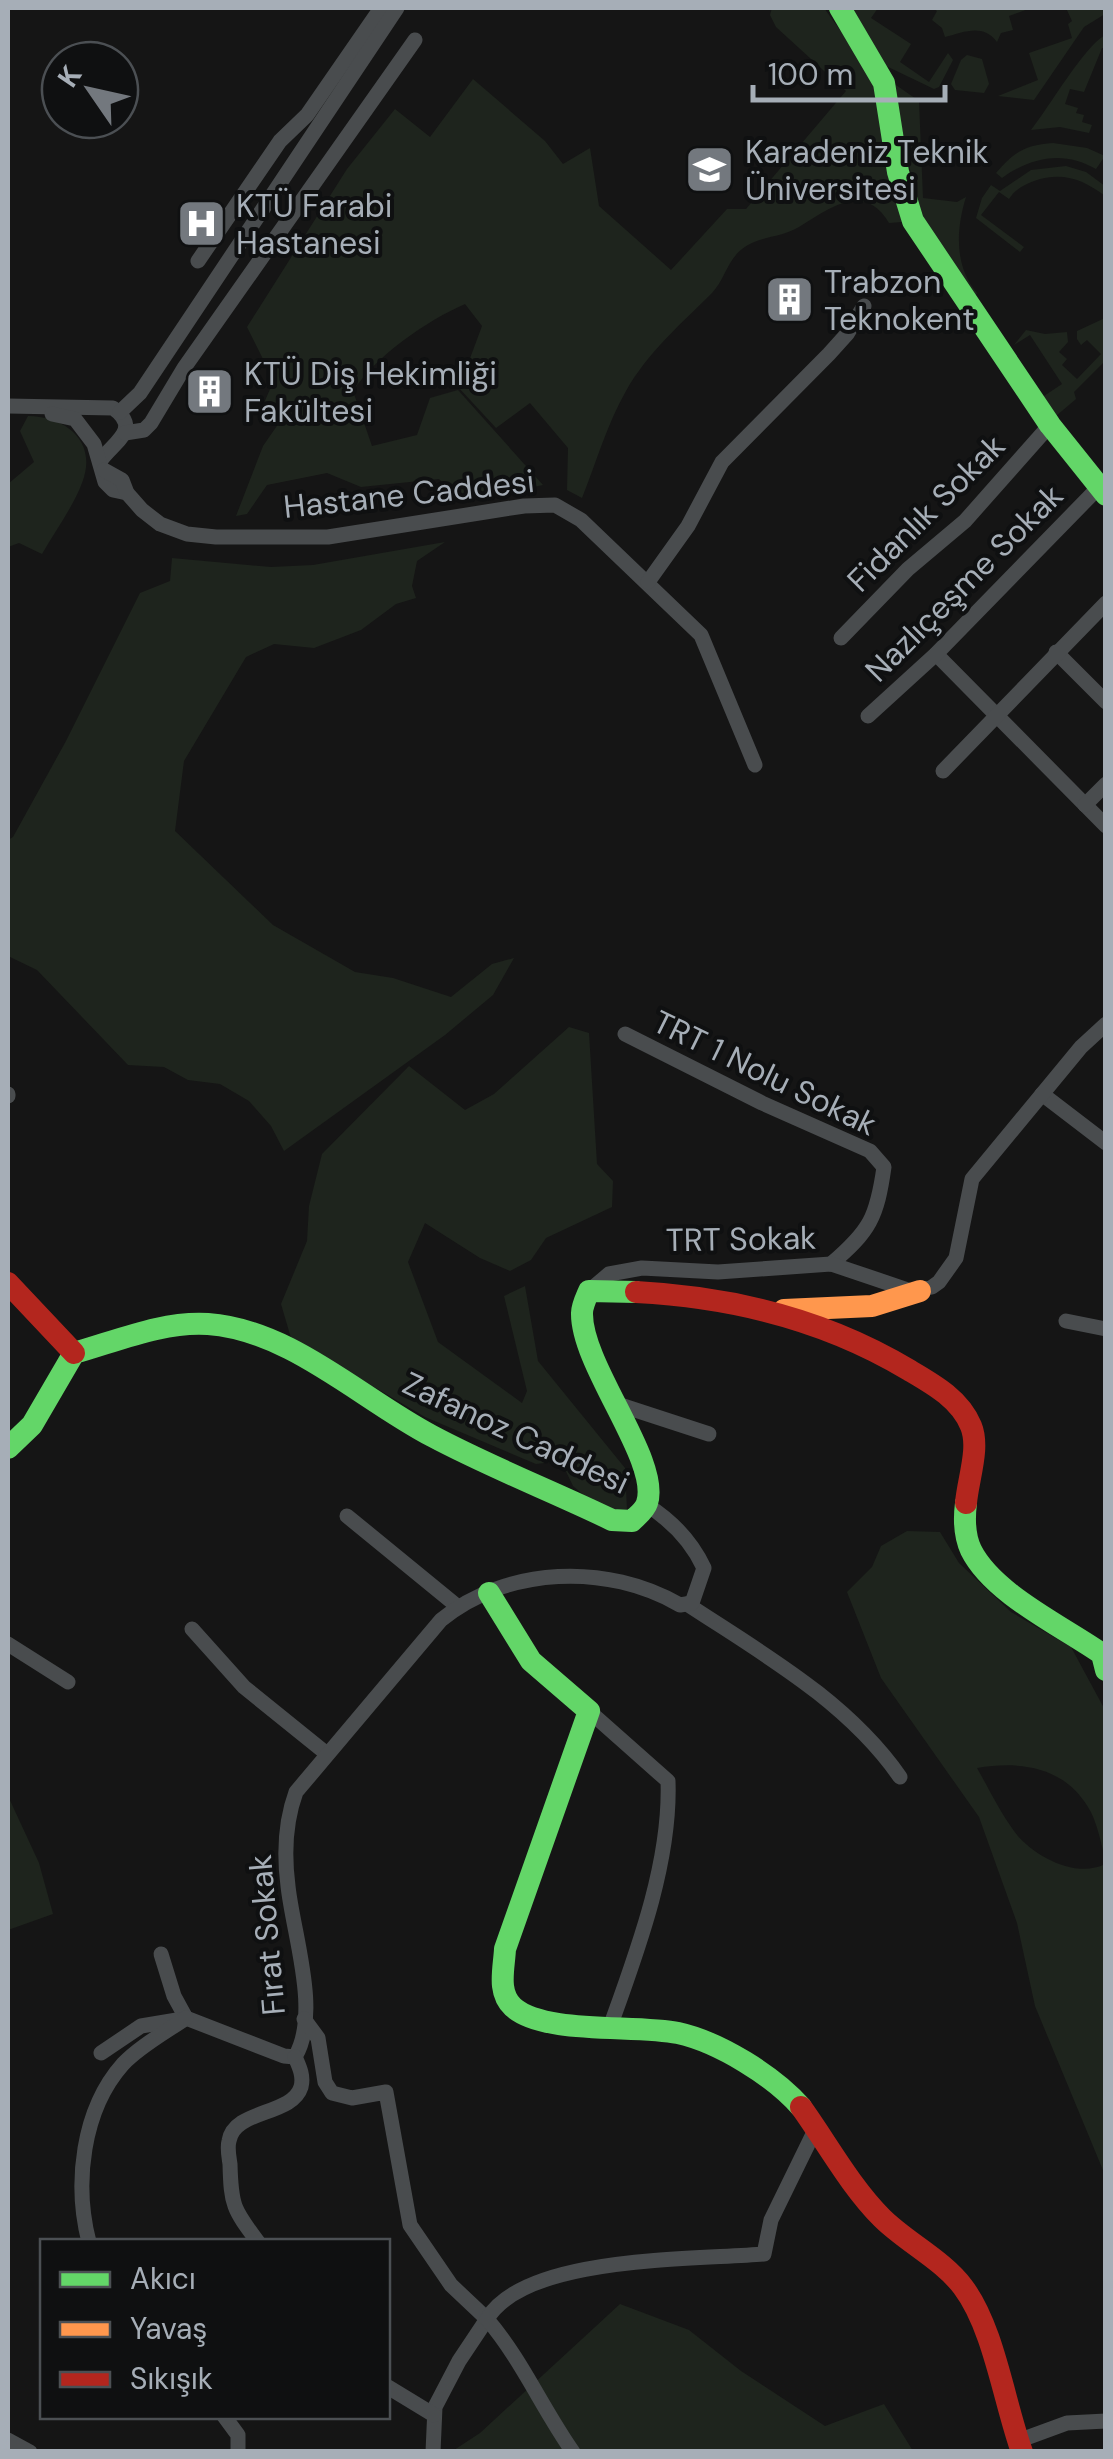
<svg xmlns="http://www.w3.org/2000/svg" width="1113" height="2459" font-family="'DM Sans',sans-serif">
	<style>
		.green { fill: #1e241d }
		.lines { fill: none; stroke-linecap: round; stroke-linejoin: round }
		.street { stroke: #494c4e; stroke-width: 15 }
		.fast { stroke: #63d668; stroke-width: 22 }
		.slow { stroke: #ff974d; stroke-width: 22 }
		.jam { stroke: #b3261e; stroke-width: 22 }
		.labels { text-anchor: middle; stroke-width: 8; stroke-linejoin: round; paint-order: stroke }
		.poi-label { font-size: 32px; fill: #a6aeb7; stroke: #0f1011; text-anchor: start }
		.street-label { font-size: 32px; fill: #a6aeb7; stroke: #0f1011 }
	</style>
	<rect width="100%" height="100%" fill="#151515"/>
	<!-- green -->
	<g class="green">
		<path d="M772,8H824L872,74L902,222L889,223C864,181 830,208 799,227C781,238 758,236 742,249C727,261 725,279 712,293C681,324 648,352 626,391C607,424 596,463 582,498L567,490L568,448L530,403L496,428L459,388L482,326L465,304C426,321 376,356 353,391L372,446L417,435L430,398L458,390L543,485L462,502L439,479L361,487L327,473L267,485L247,514L236,516L263,446L281,420L264,403L277,373L264,361L247,327L347,169L395,109L430,137L473,79L545,141L563,164L590,148L599,206L671,270L727,209H746L846,91L776,27L770,15Z"/>
		<path d="M853,8H878L871,18L911,44L900,62L929,82L948,53L953,60L939,87L934,89L884,65Z"/>
		<path d="M933,8H1031L1009,16L1013,30L1001,33L997,42C983,23 964,32 945,37L942,28L932,20L937,11Z"/>
		<path d="M1066,8H1105V14L1084,27L1034,100L998,96L1038,80L1029,53L1072,38L1068,24L1072,21Z"/>
		<path d="M1105,35V48H1102L1084,92L1070,89L1065,104L1078,108L1076,113L1084,115L1082,122L1092,125L1089,133L1060,127L1031,130C1050,106 1083,48 1105,35Z"/>
		<path d="M967,55L982,59L989,84L984,93L955,90L951,84L961,60Z"/>
		<path d="M893,83L919,101L923,198L957,202L966,197C956,229 954,266 977,293L975,296L929,232L914,190Z"/>
		<path d="M1053,143L1087,148L1105,156L1096,169C1064,150 1031,157 1002,178L996,173C1014,152 1025,145 1053,143Z"/>
		<path d="M1066,166L1086,172L1105,186V196C1084,180 1063,171 1034,181C1024,185 1015,189 1009,199L999,192L981,215L1024,247L1020,252L976,218L982,198L991,185L1000,191L1031,170Z"/>
		<path d="M1105,318V361L1074,392L1076,399L1056,416L1041,398L1062,384L1030,335L1014,345L1026,330L1045,334L1067,332L1068,342L1059,352L1067,359L1062,365L1077,379L1101,354L1087,340L1081,345L1077,339V331Z"/>
		<path d="M28,416C67,417 98,442 82,483C73,507 55,531 42,554L19,543L8,547V484L34,462L20,431Z"/>
		<path d="M445,542L417,561L412,586L416,598L396,604L361,630L314,648L274,644L246,657L184,761L175,831L273,925L355,972L393,978L451,997L492,964L514,958L493,995L445,1035L284,1151L271,1126L249,1101L220,1084L188,1080L164,1067L128,1065L37,970L8,956V840L13,837L66,741L140,593L170,581L172,558L271,567L313,565Z"/>
		<path d="M569,1027L589,1033L597,1164L613,1181L612,1207L546,1238L531,1260L510,1271L480,1258L425,1223L408,1262L438,1342L522,1403L527,1391L504,1296L525,1286L538,1361L625,1468L627,1510H601L573,1486L561,1461L536,1464L425,1417L291,1338L281,1304L307,1241L309,1206L322,1154L409,1066L465,1110L494,1094Z"/>
		<path d="M907,1531L940,1532L959,1563L1011,1612L1071,1647L1105,1710V1859C1101,1843 1097,1821 1088,1807C1063,1766 1020,1761 977,1768C989,1789 1000,1812 1014,1831C1032,1856 1077,1879 1105,1864V2175L1035,2006L1017,1923L979,1817L881,1678L847,1592L872,1567L881,1546Z"/>
		<path d="M8,1796L39,1863L53,1914L8,1930Z"/>
		<path d="M620,2304L689,2330L741,2371L825,2426L884,2404L913,2451L451,2452L480,2433Z"/>
	</g>
	<g class="lines">
		<!-- street -->
		<g class="street">
			<path d="M198,261L280,141L307,115L381,8"/>
			<path d="M8,406L113,408C142,429 114,442 101,460"/>
			<path d="M120,412L140,393L397,8"/>
			<path d="M52,414L75,419L94,444L105,482L113,490L127,493"/>
			<path d="M125,433L144,430L151,423L184,368L415,40"/>
			<path d="M104,470L122,480L127,493L142,510L160,524L187,534L216,537H328L524,506L555,505L581,520L701,635L755,765"/>
			<path d="M648,582L688,526L722,462L829,354L847,334L864,306"/>
			<path d="M841,638L908,569L965,521L1050,425"/>
			<path d="M1056,652L1106,702"/>
			<path d="M936,654L1106,826"/>
			<path d="M868,716L936,654L1098,488"/>
			<path d="M943,771L1106,603"/>
			<path d="M1085,805L1106,784"/>
			<path d="M625,1034L762,1103L870,1151L884,1167C877,1217 870,1231 831,1264"/>
			<path d="M8,1094V1096"/>
			<path d="M1042,1094L1106,1143"/>
			<path d="M589,1291L609,1274L642,1268L718,1272L831,1264L911,1291L932,1287L939,1282L956,1258L972,1179L1081,1047L1106,1024"/>
			<path d="M1066,1321L1106,1329"/>
			<path d="M614,1403L709,1434"/>
			<path d="M347,1516L457,1606"/>
			<path d="M687,1604C763,1654 847,1701 900,1777"/>
			<path d="M192,1629L244,1687L327,1754"/>
			<path d="M8,1644L68,1682"/>
			<path d="M589,1711L668,1781C671,1862 637,1952 610,2027"/>
			<path d="M161,1954L174,1996L186,2018"/>
			<path d="M186,2018L284,2056L295,2057C321,2013 293,1934 288,1886C284,1855 285,1822 296,1792L441,1620C507,1566 608,1563 680,1605L692,1603L704,1568C691,1540 672,1521 647,1505"/>
			<path d="M304,2019L318,2038L325,2082L332,2093L352,2098L386,2092L410,2225L451,2285L487,2319L459,2361L435,2407L433,2452"/>
			<path d="M101,2053L141,2026L177,2020"/>
			<path d="M89,2242C74,2184 82,2110 123,2064C140,2046 166,2032 186,2018"/>
			<path d="M258,2242C233,2209 231,2205 230,2164C229,2157 227,2148 229,2141C234,2109 292,2116 301,2087C304,2076 299,2066 295,2057"/>
			<path d="M388,2387L434,2415"/>
			<path d="M224,2416L238,2435V2452"/>
			<path d="M8,2440L30,2452"/>
			<path d="M1018,2441L1067,2423L1106,2421"/>
			<path d="M573,2452C542,2408 522,2360 487,2319C525,2255 694,2260 764,2254L771,2220L815,2130"/>
		</g>
		<!-- fast -->
		<g class="fast">
			<path d="M840,8L884,83L898,172L913,221L1050,425L1106,495"/>
			<path d="M8,1448L32,1425L74,1353C117,1341 163,1321 208,1324C291,1330 361,1399 432,1436C490,1467 552,1491 612,1520L632,1521C637,1516 645,1510 647,1503C661,1461 581,1366 582,1313C582,1306 586,1298 589,1291L636,1292"/>
			<path d="M966,1503C964,1519 964,1535 971,1550C993,1594 1062,1626 1102,1654L1106,1670"/>
			<path d="M489,1593L531,1661L589,1711L505,1949C504,1969 497,1992 513,2007C544,2035 637,2024 678,2033C719,2042 774,2076 801,2107"/>
		</g>
		<!-- slow -->
		<path class="slow" d="M784,1310L872,1306L920,1291"/>
		<!-- jam -->
		<g class="jam">
			<path d="M8,1283L74,1353"/>
			<path d="M636,1292C733,1297 826,1320 909,1370C933,1384 960,1399 971,1426C980,1448 968,1479 966,1503"/>
			<path d="M801,2107C827,2143 850,2186 882,2218C906,2242 943,2260 963,2287C994,2328 1004,2402 1022,2452"/>
		</g>
	</g>
	<!-- icons -->
	<defs>
		<symbol id="university-square" viewBox="-11 -11 22 22"><rect x="-9" y="-9" width="18" height="18" rx="4" fill="#73787e" stroke="#0f1011"/><path d="M0-5L7-2L0 1L-7-2ZM-4 1L0 2.5L4 1V4Q0 6-4 4Z" fill="#fff"/></symbol>
		<symbol id="hospital-square" viewBox="-11 -11 22 22"><rect x="-9" y="-9" width="18" height="18" rx="4" fill="#73787e" stroke="#0f1011"/><path d="M-5-5h3v3.5h4V-5h3V5h-3V1.5h-4V5h-3Z" fill="#fff"/></symbol>
		<symbol id="building-square" viewBox="-11 -11 22 22"><rect x="-9" y="-9" width="18" height="18" rx="4" fill="#73787e" stroke="#0f1011"/><path d="M-4-6H4V6H1V3H-1V6H-4ZM-2.5-4.3h1.7v1.8h-1.7ZM.8-4.3h1.7v1.8H.8ZM-2.5-1h1.7V.8h-1.7ZM.8-1h1.7V.8H.8Z" fill="#fff"/></symbol>
	</defs>
	<g fill-rule="evenodd">
		<use href="#university-square" x="682" y="142" width="55" height="55"/>
		<use href="#hospital-square" x="174" y="196" width="55" height="55"/>
		<use href="#building-square" x="762" y="272" width="55" height="55"/>
		<use href="#building-square" x="182" y="364" width="55" height="55"/>
	</g>
	<g class="labels">
		<!-- poi labels -->
		<g class="poi-label">
			<text x="745" y="163">Karadeniz Teknik<tspan x="745" dy="37">Üniversitesi</tspan></text>
			<text x="236" y="217">KTÜ Farabi<tspan x="236" dy="37">Hastanesi</tspan></text>
			<text x="824" y="293">Trabzon<tspan x="824" dy="37">Teknokent</tspan></text>
			<text x="244" y="385">KTÜ Diş Hekimliği<tspan x="244" dy="37">Fakültesi</tspan></text>
		</g>
		<!-- street labels -->
		<g class="street-label">
			<text transform="translate(409 494) rotate(-6)" y="11">Hastane Caddesi</text>
			<text transform="translate(926 513) rotate(-45)" y="11">Fidanlık Sokak</text>
			<text transform="translate(964 583) rotate(-45)" y="11">Nazlıçeşme Sokak</text>
			<text transform="translate(765 1073) rotate(26)" y="11">TRT 1 Nolu Sokak</text>
			<text transform="translate(741 1239) rotate(-1)" y="11">TRT Sokak</text>
			<text transform="translate(516 1433) rotate(25)" y="11">Zafanoz Caddesi</text>
			<text transform="translate(267 1935) rotate(-95)" y="11">Fırat Sokak</text>
		</g>
	</g>
	<!-- border -->
	<rect width="1113" height="2459" fill="none" stroke="#a6aeb7" stroke-width="20"/>
	<!-- legend -->
	<rect x="40" y="2239" width="350" height="180" fill="#0f1011" stroke="#4b4f53" stroke-width="2.5"/>
	<rect x="60" y="2272" width="50" height="15" fill="#63d668" stroke="#4b4f53" stroke-width="2.5"/>
	<text x="130" y="2289" font-size="30" fill="#a6aeb7">Akıcı</text>
	<rect x="60" y="2322" width="50" height="15" fill="#ff974d" stroke="#4b4f53" stroke-width="2.5"/>
	<text x="130" y="2339" font-size="30" fill="#a6aeb7">Yavaş</text>
	<rect x="60" y="2372" width="50" height="15" fill="#b3261e" stroke="#4b4f53" stroke-width="2.5"/>
	<text x="130" y="2389" font-size="30" fill="#a6aeb7">Sıkışık</text>
	<!-- north arrow -->
	<g transform="translate(90 90) rotate(304)"><circle r="48" fill="#0f1011" stroke="#4b4f53" stroke-width="2.5"/>
	<path d="M0-8L18 38L0 25L-18 38Z" fill="#73787e"/>
	<text y="-15" font-size="28" font-weight="bold" text-anchor="middle" fill="#a6aeb7">K</text>
	</g>
	<!-- scale -->
	<path d="M753 85v15h192v-15" fill="none" stroke="#a6aeb7" stroke-width="5"/>
	<text x="768" y="85" font-size="30" fill="#a6aeb7" stroke="#0f1011" stroke-width="8" paint-order="stroke">100 m</text>
</svg>
